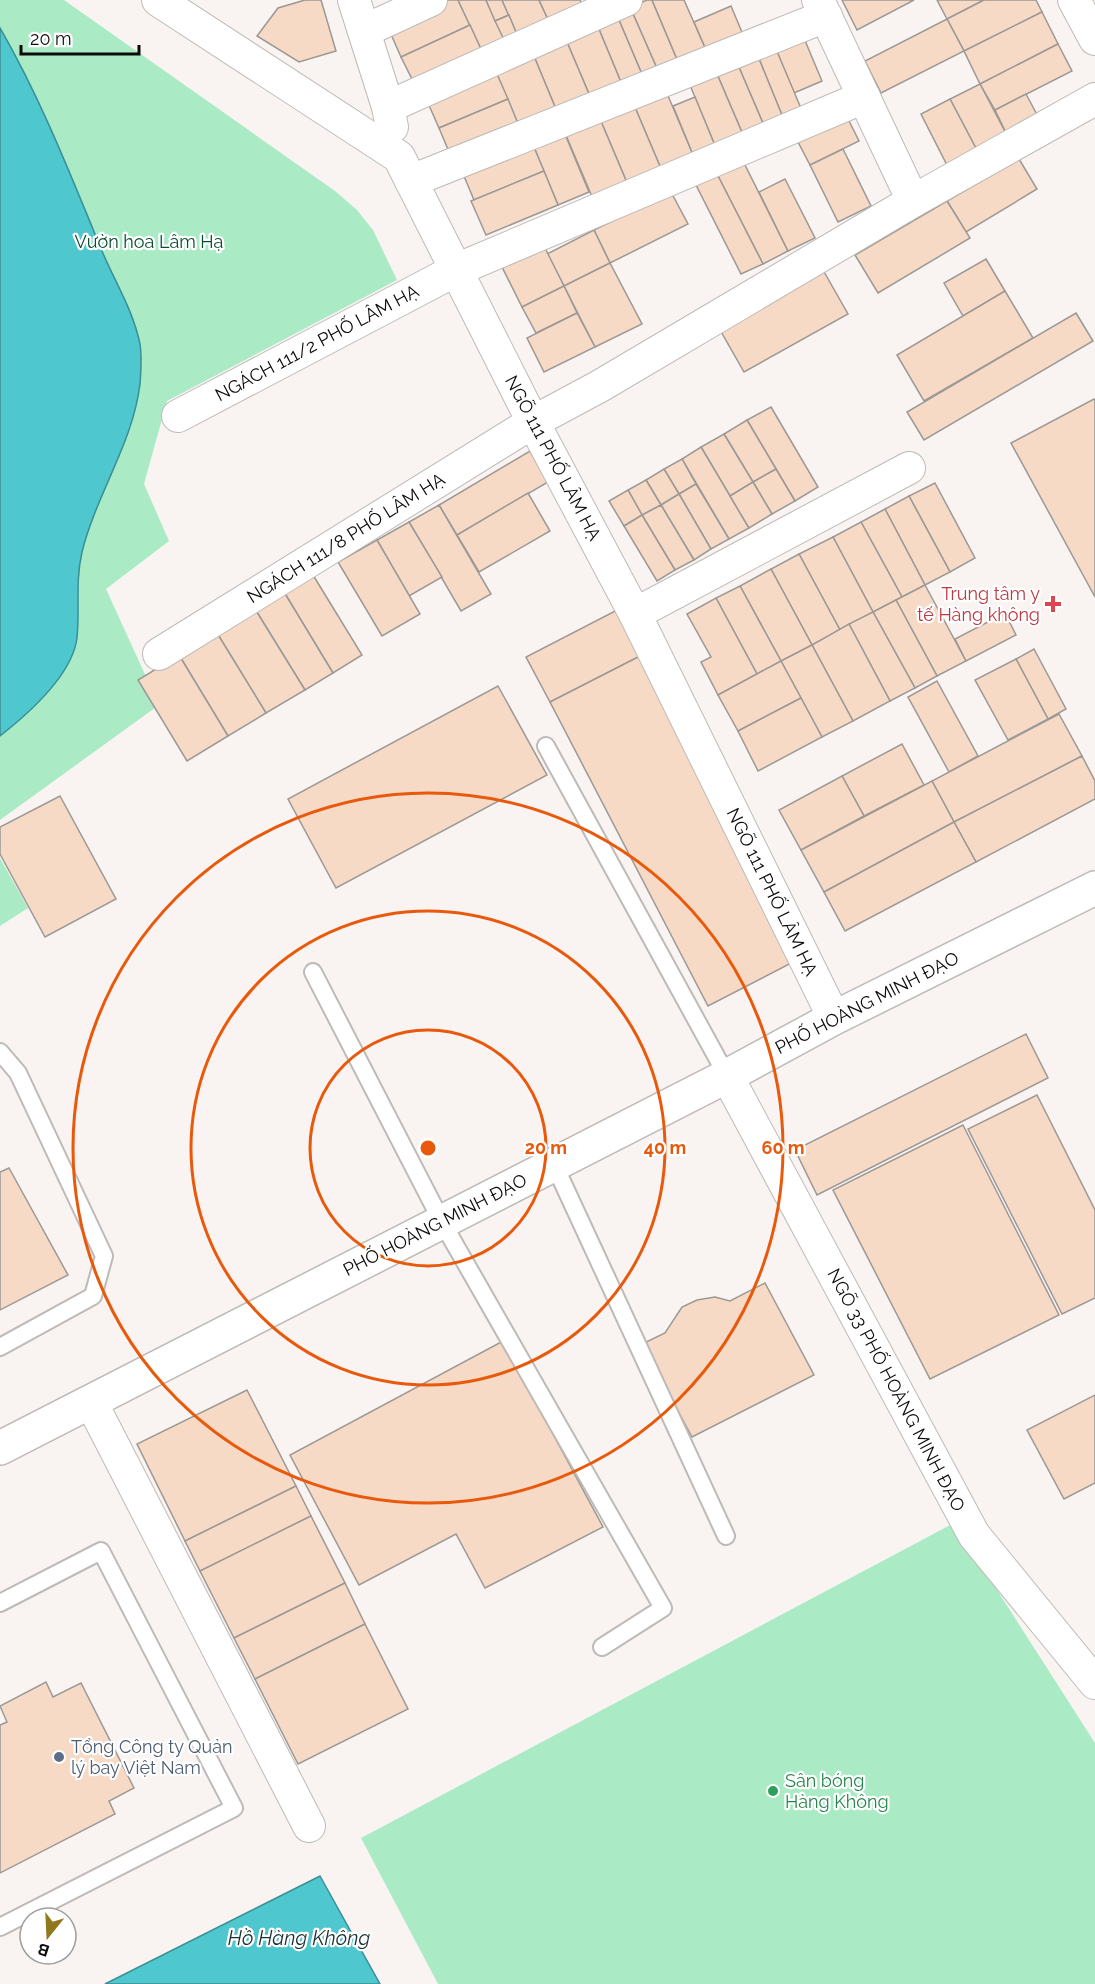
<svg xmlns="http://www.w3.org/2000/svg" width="1095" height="1984" font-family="Raleway,sans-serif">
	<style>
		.green { fill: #aaebc6 }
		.water { fill: #4ec7cf; stroke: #3a8f94; stroke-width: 1.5 }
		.building { fill: #f6dac5; stroke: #9c9895; stroke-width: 1.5 }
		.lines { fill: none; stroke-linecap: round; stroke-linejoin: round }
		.service-casing { stroke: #bebab7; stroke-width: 20 }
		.minor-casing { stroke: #bebab7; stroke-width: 34 }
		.tertiary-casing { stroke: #bebab7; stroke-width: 36 }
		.service { stroke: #fff; stroke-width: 16 }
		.minor { stroke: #fff; stroke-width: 32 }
		.tertiary { stroke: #fff; stroke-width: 33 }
		.ring { fill: none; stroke: #e8590c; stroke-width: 3 }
		.health-dot { fill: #e0444e; stroke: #fff; stroke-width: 2 }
		.service-dot { fill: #5c6f8a; stroke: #fff; stroke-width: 2 }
		.leisure-dot { fill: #2e9e5b; stroke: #fff; stroke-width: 2 }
		.labels { text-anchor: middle; stroke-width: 4.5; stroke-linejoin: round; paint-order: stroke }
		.park-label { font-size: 18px; fill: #084d30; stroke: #fff }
		.street-label { font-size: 18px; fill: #0d0b0a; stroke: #fff }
		.health-label { font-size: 18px; fill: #be3a42; stroke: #fff; text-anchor: end }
		.service-label { font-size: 18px; fill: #4e5e75; stroke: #fff; text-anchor: start }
		.leisure-label { font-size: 18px; fill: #27864d; stroke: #fff; text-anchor: start }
		.water-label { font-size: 20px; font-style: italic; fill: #1b3032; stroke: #fff }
		.centre { fill: #e8590c; stroke: #fff; stroke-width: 3 }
		.ring-label { font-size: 18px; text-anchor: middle; font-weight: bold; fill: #e8590c; stroke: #fff; stroke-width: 4.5; stroke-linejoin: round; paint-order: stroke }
	</style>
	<rect width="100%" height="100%" fill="#f9f4f1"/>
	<!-- green -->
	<g class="green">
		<path d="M0,0H64L335,191L357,210L373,230L397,280L167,401L144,484L169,541L106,589L159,705L0,820Z"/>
		<path d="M0,858L28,908L0,926Z"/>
		<path d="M954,1523L1095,1743V1984H438L361,1838Z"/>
	</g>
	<!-- water -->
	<g class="water">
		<path d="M0,28C41,99 71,176 102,251C115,282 133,310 140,344C142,357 141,371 140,384C133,443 96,495 82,552C75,583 80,608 77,638C72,676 28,714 0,736Z"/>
		<path d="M320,1876L380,1984H105Z"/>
	</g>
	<!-- building -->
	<g class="building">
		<path d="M305,0H321L336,51L299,62L257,36L278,8Z"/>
		<path d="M438,0H458L470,25L401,57L386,23Z"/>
		<path d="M458,0H486L508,48L485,58Z"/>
		<path d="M486,0H502L509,15L495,21Z"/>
		<path d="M502,0H539L552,28L520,42Z"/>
		<path d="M539,0H580L586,12L552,28Z"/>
		<path d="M647,0H652L679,64L659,73L630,7Z"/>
		<path d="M652,0H684L707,52L679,64Z"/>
		<path d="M842,0H914L857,30Z"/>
		<path d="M937,0H984L947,19Z"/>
		<path d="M984,0H1036L1042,12L964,51L947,19Z"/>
		<path d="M731,6L744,37L707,52L694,22Z"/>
		<path d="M630,7L659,73L644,79L616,13Z"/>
		<path d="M1042,12L1058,44L980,84L964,51Z"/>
		<path d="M616,13L644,79L623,87L596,22Z"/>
		<path d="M509,15L520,42L508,48L495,21Z"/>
		<path d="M947,19L964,51L881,93L865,61Z"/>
		<path d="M596,22L623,87L592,101L564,35Z"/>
		<path d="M470,25L485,58L417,89L401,57Z"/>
		<path d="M801,31L822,81L794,93L773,42Z"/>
		<path d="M564,35L592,101L558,114L531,49Z"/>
		<path d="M773,42L803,113L784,120L755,49Z"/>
		<path d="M1058,44L1072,71L995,110L980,84Z"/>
		<path d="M531,49L558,114L521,131L493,65Z"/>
		<path d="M755,49L784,120L765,128L735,58Z"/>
		<path d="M735,58L765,128L744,137L714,67Z"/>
		<path d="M493,65L508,99L439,128L424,94Z"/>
		<path d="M714,67L744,137L716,148L687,78Z"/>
		<path d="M980,84L1010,141L980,156L950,99Z"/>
		<path d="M666,91L694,157L662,171L634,105Z"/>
		<path d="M1026,94L1042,124L1010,141L995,110Z"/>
		<path d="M695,97L716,148L694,157L673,106Z"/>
		<path d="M508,99L521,131L452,159L439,128Z"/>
		<path d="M950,99L980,156L950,171L921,114Z"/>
		<path d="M634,105L662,171L628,185L600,119Z"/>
		<path d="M845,113L859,141L810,165L796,138Z"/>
		<path d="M600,119L628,185L593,199L565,133Z"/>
		<path d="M562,127L589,192L558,205L531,140Z"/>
		<path d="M531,140L544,171L474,200L461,169Z"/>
		<path d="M843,149L871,206L838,222L810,165Z"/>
		<path d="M741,157L788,251L763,264L715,170Z"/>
		<path d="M1019,159L1037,189L966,232L947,201Z"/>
		<path d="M715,170L763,264L741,274L694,181Z"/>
		<path d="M544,171L558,205L486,235L471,201Z"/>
		<path d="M785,179L815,238L788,251L759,192Z"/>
		<path d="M671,192L688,224L610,263L594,230Z"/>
		<path d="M947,201L970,238L878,293L855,255Z"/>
		<path d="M594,230L610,263L564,286L547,254Z"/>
		<path d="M543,244L564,286L522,307L501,265Z"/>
		<path d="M986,259L1005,291L963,316L944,283Z"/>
		<path d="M610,263L642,324L595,347L564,286Z"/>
		<path d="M823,270L848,314L744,372L719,328Z"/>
		<path d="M564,286L577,313L536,333L522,307Z"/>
		<path d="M1005,291L1033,338L924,401L897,355Z"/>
		<path d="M577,313L595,347L544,372L527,338Z"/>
		<path d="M1076,313L1093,341L924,440L907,412Z"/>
		<path d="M1094,399L1095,401V597L1011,443Z"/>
		<path d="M771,407L818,487L795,501L747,420Z"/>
		<path d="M747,420L776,469L753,482L724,434Z"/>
		<path d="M724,434L753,482L730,496L701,447Z"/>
		<path d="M701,447L749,528L729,539L682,459Z"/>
		<path d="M530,451L548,482L457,535L439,505Z"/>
		<path d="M682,459L696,484L679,494L664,469Z"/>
		<path d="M664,469L679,494L661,505L646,480Z"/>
		<path d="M776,469L795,501L772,514L753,482Z"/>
		<path d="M646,480L661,505L642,515L628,490Z"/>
		<path d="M753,482L772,514L749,528L730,496Z"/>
		<path d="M935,483L975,558L950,572L909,496Z"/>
		<path d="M696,484L729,539L711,549L679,494Z"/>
		<path d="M628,490L642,515L624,526L609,501Z"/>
		<path d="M528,493L550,531L479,572L457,535Z"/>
		<path d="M679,494L711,549L694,560L661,505Z"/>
		<path d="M909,496L950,572L925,585L885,509Z"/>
		<path d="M439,505L491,594L461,611L409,522Z"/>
		<path d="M661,505L694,560L675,570L642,515Z"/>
		<path d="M885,509L925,585L902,597L861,522Z"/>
		<path d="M642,515L675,570L657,581L624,526Z"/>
		<path d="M409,522L442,577L409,596L377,540Z"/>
		<path d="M861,522L902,597L873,612L833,537Z"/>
		<path d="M833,537L873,612L840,630L799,554Z"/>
		<path d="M377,540L420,614L382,636L338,562Z"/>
		<path d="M799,554L840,630L812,645L771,569Z"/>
		<path d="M771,569L812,645L781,661L740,586Z"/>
		<path d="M313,575L362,655L333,673L284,592Z"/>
		<path d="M925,585L966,661L937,676L896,600Z"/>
		<path d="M740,586L781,661L757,674L716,598Z"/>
		<path d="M284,592L333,673L305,690L255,609Z"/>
		<path d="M716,598L757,674L718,695L701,662L711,657L687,614Z"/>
		<path d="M896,600L937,676L915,688L873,612Z"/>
		<path d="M255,609L305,690L266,713L217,633Z"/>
		<path d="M619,609L642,655L550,702L526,657Z"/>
		<path d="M873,612L915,688L890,701L849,624Z"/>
		<path d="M1005,613L1016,635L966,661L955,639Z"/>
		<path d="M849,624L890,701L853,721L812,645Z"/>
		<path d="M217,633L266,713L228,736L179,655Z"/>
		<path d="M812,645L853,721L822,737L781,661Z"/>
		<path d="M1034,649L1066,709L1048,719L1016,659Z"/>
		<path d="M179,655L228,736L187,761L138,680Z"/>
		<path d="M642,655L799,959L708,1006L550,702Z"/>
		<path d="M1016,659L1048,719L1008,740L975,680Z"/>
		<path d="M781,661L801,698L738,731L718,695Z"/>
		<path d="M937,681L978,756L949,772L908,697Z"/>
		<path d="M498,686L547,775L336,888L288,799Z"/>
		<path d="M801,698L822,737L758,771L738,731Z"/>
		<path d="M1059,714L1082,756L954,822L932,781Z"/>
		<path d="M902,744L924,785L864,816L842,776Z"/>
		<path d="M1082,756L1095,781V799L976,862L954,822Z"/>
		<path d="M842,776L864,816L801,850L779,810Z"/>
		<path d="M932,781L954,822L824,892L801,850Z"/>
		<path d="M60,796L116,899L45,937L0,854V827Z"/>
		<path d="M954,822L976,862L845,931L824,892Z"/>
		<path d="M1026,1034L1048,1078L817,1195L795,1150Z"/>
		<path d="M1037,1095L1095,1210V1298L1062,1314L968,1129Z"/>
		<path d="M963,1125L1059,1315L930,1379L833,1190Z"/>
		<path d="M9,1168L68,1275L0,1310V1172Z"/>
		<path d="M765,1283L814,1375L692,1437L642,1344L665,1333L682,1307L697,1300L715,1297L730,1301Z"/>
		<path d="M503,1341L603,1527L485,1588L456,1534L359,1585L290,1455Z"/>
		<path d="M247,1390L296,1486L185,1541L137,1444Z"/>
		<path d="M1095,1395V1483L1064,1499L1027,1430Z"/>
		<path d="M296,1486L311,1516L200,1571L185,1541Z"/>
		<path d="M311,1516L345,1583L234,1638L200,1571Z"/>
		<path d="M345,1583L365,1624L255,1679L234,1638Z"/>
		<path d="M365,1624L408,1709L298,1764L255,1679Z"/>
		<path d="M46,1682L53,1697L81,1683L134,1788L109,1801L115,1814L0,1873V1725L7,1722L0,1706Z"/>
	</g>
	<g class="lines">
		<defs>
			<g id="service">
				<path d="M546,746L727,1076"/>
				<path d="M313,972L442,1222L663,1608L602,1647"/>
				<path d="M0,1052L18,1073L104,1256L93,1296L0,1347"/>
				<path d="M554,1164L726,1536"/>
				<path d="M0,1603L101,1551L234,1808L0,1927"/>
			</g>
			<g id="minor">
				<path d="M158,0L399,157L533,422L635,614L834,1018"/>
				<path d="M354,0L388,107L392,127"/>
				<path d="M818,0L913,201"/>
				<path d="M1074,0L1095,39"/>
				<path d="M364,31L431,0"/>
				<path d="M388,107L626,0"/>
				<path d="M411,181L826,16"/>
				<path d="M178,416L456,270L864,97"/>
				<path d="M635,614L909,468"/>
				<path d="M159,654L533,422L600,386L913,201L1095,99"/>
				<path d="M727,1076L974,1535L1095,1683"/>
				<path d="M91,1402L309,1826"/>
			</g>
			<path id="tertiary" d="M0,1448L727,1076L834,1018L1095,888"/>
		</defs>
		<!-- service casing -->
		<use href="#service" class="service-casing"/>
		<!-- minor casing -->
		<use href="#minor" class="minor-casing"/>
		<!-- tertiary casing -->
		<use href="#tertiary" class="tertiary-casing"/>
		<!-- service -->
		<use href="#service" class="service"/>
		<!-- minor -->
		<use href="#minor" class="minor"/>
		<!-- tertiary -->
		<use href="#tertiary" class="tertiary"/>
	</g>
	<!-- distance rings -->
	<g class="ring">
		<circle cx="428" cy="1148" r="118"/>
		<circle cx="428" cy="1148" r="237"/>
		<circle cx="428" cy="1148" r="355"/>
	</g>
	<!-- markers -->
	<path class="health-dot" d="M1050 595h6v6h6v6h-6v6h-6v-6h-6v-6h6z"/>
	<circle class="service-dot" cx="59" cy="1757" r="6"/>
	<circle class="leisure-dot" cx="773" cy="1791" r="6"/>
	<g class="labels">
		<!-- park labels -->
		<g class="park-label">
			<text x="149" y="248">Vườn hoa Lâm Hạ</text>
		</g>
		<!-- street labels -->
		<g class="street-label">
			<text transform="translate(317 343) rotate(-28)" y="6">NGÁCH 111/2 PHỐ LÂM HẠ</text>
			<text transform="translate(553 458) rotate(62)" y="6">NGÕ 111 PHỐ LÂM HẠ</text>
			<text transform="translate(346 538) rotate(-32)" y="6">NGÁCH 111/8 PHỐ LÂM HẠ</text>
			<text transform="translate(772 892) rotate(64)" y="6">NGÕ 111 PHỐ LÂM HẠ</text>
			<text transform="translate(867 1003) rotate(-27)" y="6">PHỐ HOÀNG MINH ĐẠO</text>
			<text transform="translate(435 1225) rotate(-27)" y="6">PHỐ HOÀNG MINH ĐẠO</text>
			<text transform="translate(896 1390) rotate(62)" y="6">NGÕ 33 PHỐ HOÀNG MINH ĐẠO</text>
		</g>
		<!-- health labels -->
		<g class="health-label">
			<text x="1040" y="600">Trung tâm y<tspan x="1040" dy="21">tế Hàng không</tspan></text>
		</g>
		<!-- service labels -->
		<g class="service-label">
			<text x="71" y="1753">Tổng Công ty Quản<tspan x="71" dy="21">lý bay Việt Nam</tspan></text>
		</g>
		<!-- leisure labels -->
		<g class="leisure-label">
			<text x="785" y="1787">Sân bóng<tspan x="785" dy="21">Hàng Không</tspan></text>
		</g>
		<!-- water labels -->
		<g class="water-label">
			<text x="299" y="1945">Hồ Hàng Không</text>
		</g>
	</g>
	<circle cx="428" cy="1148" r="9" class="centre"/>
	<g class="ring-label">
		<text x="546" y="1154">20 m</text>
		<text x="665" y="1154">40 m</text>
		<text x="783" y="1154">60 m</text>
	</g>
	<!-- north arrow -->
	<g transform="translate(48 1936) rotate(198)"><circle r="28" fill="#ffffff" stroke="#9e9d9d" stroke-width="1.5"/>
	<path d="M0-4.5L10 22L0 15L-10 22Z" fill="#8f781d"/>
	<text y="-9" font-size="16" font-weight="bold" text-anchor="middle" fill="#0d0b0a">B</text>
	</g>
	<!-- scale -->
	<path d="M21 45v9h118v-9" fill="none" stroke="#0d0b0a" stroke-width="3"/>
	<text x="30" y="45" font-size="18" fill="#0d0b0a" stroke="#ffffff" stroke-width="4.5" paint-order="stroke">20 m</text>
</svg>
